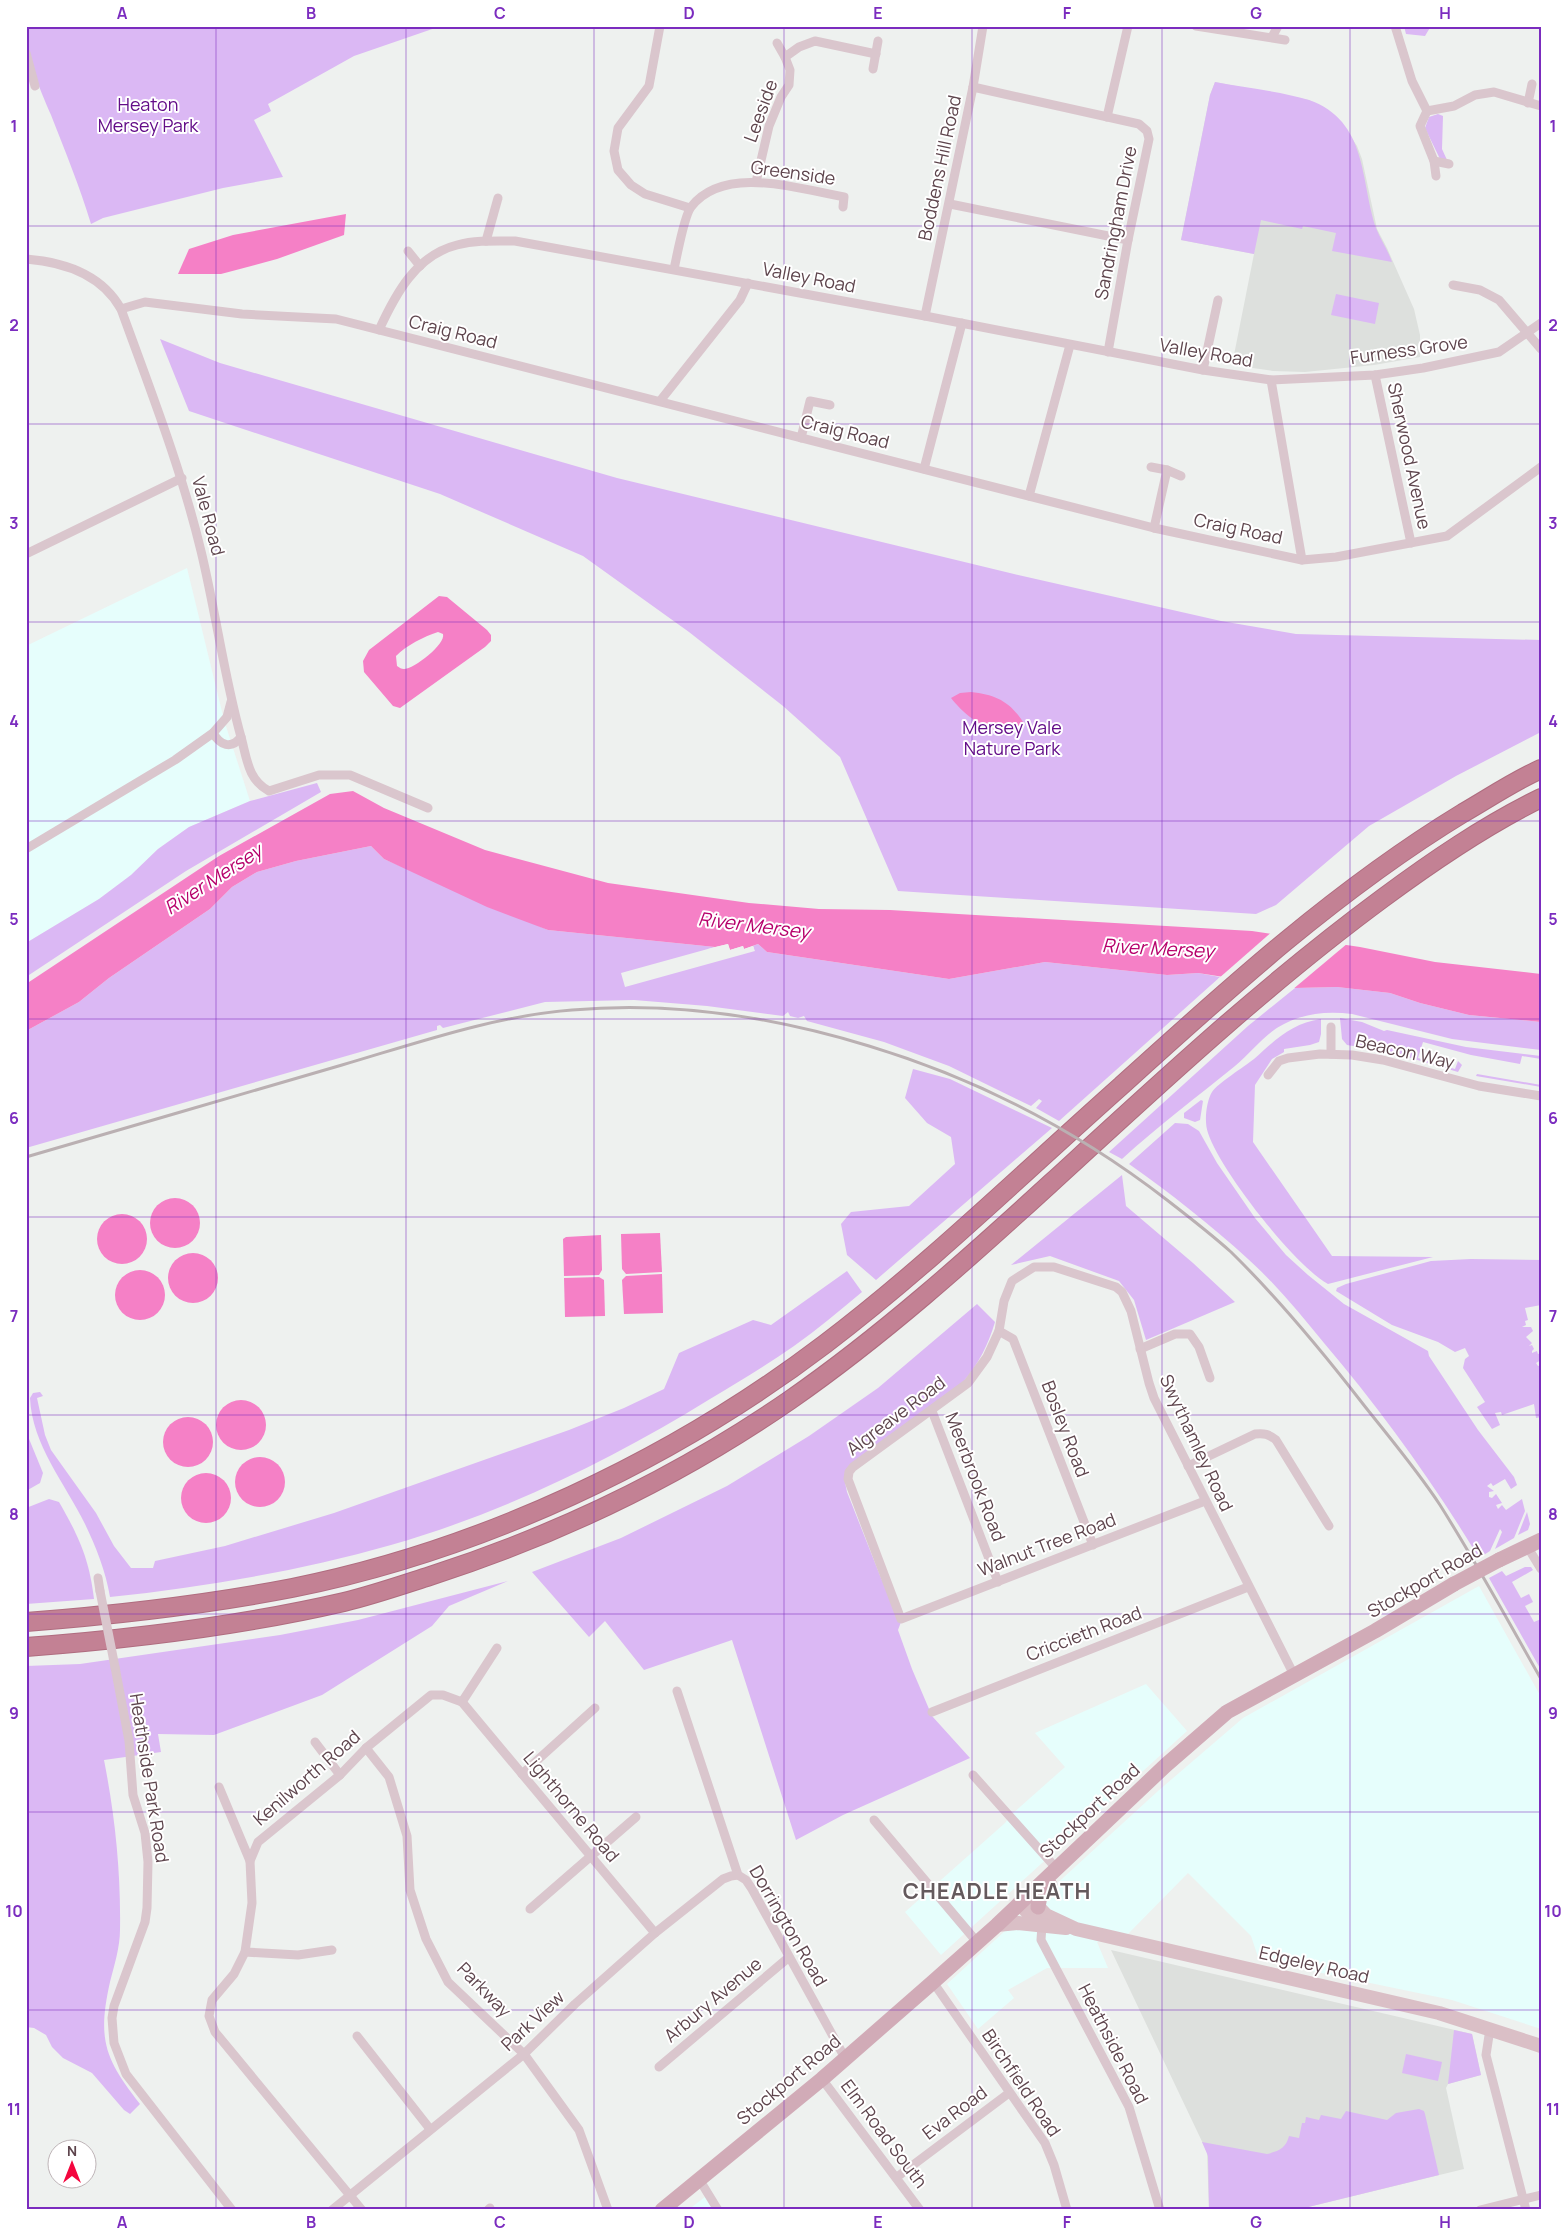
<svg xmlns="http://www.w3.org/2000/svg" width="1567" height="2236" font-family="Manrope,sans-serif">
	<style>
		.commercial { fill: #e6fefc }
		.education { fill: #dde0dd }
		.green { fill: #dbb8f4 }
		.water { fill: #f580c6; fill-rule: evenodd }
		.pier { fill: #eef1ef }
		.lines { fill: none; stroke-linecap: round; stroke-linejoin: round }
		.highway-casing { stroke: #af6c7f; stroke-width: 20 }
		.street { stroke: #dac6cd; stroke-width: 9 }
		.secondary { stroke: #dabfc6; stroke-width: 14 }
		.primary { stroke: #d1abb7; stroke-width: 15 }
		.highway { stroke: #c38194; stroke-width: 18 }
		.rail { stroke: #bab0b2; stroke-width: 3 }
		.street-bridge { stroke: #dac6cd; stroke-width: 9 }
		.primary-bridge { stroke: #d1abb7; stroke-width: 15 }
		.grid { fill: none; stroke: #7b2cbf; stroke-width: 1; stroke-opacity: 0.55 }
		.labels { text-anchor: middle; stroke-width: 4; stroke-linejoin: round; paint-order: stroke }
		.park-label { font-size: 18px; fill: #630d88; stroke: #fff }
		.street-label { font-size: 18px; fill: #5e454d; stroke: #fff }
		.water-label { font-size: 19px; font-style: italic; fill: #b6006b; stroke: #fff }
		.district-label { font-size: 22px; font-weight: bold; letter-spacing: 1px; fill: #645a5d; stroke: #fff }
		.neatline { fill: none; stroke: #7b2cbf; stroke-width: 2 }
		.grid-label { font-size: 16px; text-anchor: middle; font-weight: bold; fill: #7b2cbf }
	</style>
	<rect width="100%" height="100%" fill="#eef1ef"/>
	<!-- commercial -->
	<g class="commercial">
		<path d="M187,568L224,720L250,801L189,827L158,849L131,875L99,899L26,943V646Z"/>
		<path d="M1479,1586L1541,1697V2029L1452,2000L1259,1960L1251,1936L1188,1873L1126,1936L1097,1942L1108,1968H1047L1008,1990L1014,1998L978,2029L947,1984L1158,1791L1243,1718Z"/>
		<path d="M1146,1684L1187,1731L941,1955L905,1912L1005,1823L1011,1815L1065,1767L1035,1733Z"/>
		<path d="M705,2197L713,2210H688Z"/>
	</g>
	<!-- education -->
	<g class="education">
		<path d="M1215,82L1309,100L1329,111L1341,122L1357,146L1362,159L1377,229L1387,248L1414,309L1420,335V357L1374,365L1305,372L1273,371L1232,365L1254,254L1181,240L1210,95Z"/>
		<path d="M1111,1950L1472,2034L1481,2075L1448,2084L1446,2088L1464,2169L1296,2210H1209L1207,2152Z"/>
	</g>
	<!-- green -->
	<g class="green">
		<path d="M26,26H441L354,56L268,104L271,111L254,120L283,177L223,188L103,218L91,224C80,187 65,151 51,115C39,87 26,57 26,26Z"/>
		<path d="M1404,26H1431L1425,36L1406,34Z"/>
		<path d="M1215,82C1245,88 1280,91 1309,100C1368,121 1360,180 1376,228C1380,239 1388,250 1392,262L1332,251L1336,233L1303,226L1302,229L1261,220L1254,254L1181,240L1210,95Z"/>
		<path d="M1438,114L1443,116L1442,149L1447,160L1440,159L1425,128L1429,117Z"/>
		<path d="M1336,294L1379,303L1375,324L1331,315Z"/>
		<path d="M160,339L220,363L617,478L1014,574L1221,621L1296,634L1541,640V732L1456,776L1369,826L1276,905L1256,914L898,891L840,757L783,706L689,632L583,556L440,494L189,411Z"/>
		<path d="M317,783L321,792L186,871L26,977V943L99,899L131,875L158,849L189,827L250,801Z"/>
		<path d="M371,846L384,859L548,930L715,947L621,973L625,987L755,951L753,946L758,944L767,952L949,979L1045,962L1167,975L1198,973L1220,977L1059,1121L1036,1108L1042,1101L1039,1099L1031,1106L949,1066L884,1042L807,1021L804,1016L798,1018L790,1016L788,1012L783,1016L707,1006L634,1000L545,1002L443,1028L440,1025L437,1026V1030L26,1148V1031L79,1002L109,978L210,909L232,887L257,872L296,861Z"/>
		<path d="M1337,987L1390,993L1420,1003L1469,1015L1541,1022V1050L1452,1039L1352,1014C1328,1011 1305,1013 1284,1024C1265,1033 1251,1053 1235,1066C1197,1097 1158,1126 1122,1159L1109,1152L1248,1026L1295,988Z"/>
		<path d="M1340,1018L1362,1022L1384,1031L1387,1030L1466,1047L1541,1056V1059L1522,1056L1520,1064L1471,1055L1423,1042L1418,1058L1455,1069L1458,1061L1462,1065L1458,1072L1394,1053L1347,1045L1342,1039Z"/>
		<path d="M1321,1019V1034L1319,1042L1310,1045L1284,1049V1052L1272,1059L1255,1085L1253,1142L1332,1256L1433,1257L1328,1284C1294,1265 1220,1170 1208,1133C1204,1122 1206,1102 1212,1092C1218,1083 1244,1067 1254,1059C1275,1040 1292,1023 1321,1019Z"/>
		<path d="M913,1069L950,1079L1052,1128L876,1280L847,1255L841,1224L851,1212L909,1206L955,1164L951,1137L927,1123L905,1098Z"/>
		<path d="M1477,1074L1541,1085V1087L1476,1076Z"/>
		<path d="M1201,1100L1203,1101L1200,1120L1195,1122L1184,1118V1113Z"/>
		<path d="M1175,1123L1188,1124L1199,1131L1217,1163L1255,1218L1286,1255L1308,1275L1344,1304L1428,1351L1429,1356L1478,1430L1514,1477L1517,1485L1511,1489L1505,1479L1493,1486L1491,1483L1487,1486L1494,1491L1489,1492V1497L1492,1498L1496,1494L1502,1503L1496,1505L1498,1509L1502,1505L1506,1510L1522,1499L1525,1511L1514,1538L1495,1549L1502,1532L1500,1529L1490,1551L1479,1558C1433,1482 1381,1410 1324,1343C1300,1314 1276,1284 1248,1259C1211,1225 1170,1193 1129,1164Z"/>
		<path d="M1122,1175L1126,1206L1193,1263L1235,1302L1146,1340L1134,1300L1119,1281L1050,1256L1011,1265Z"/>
		<path d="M1471,1259L1541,1260V1305L1525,1308L1528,1320L1525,1321L1526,1325L1522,1327H1531L1533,1331L1526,1337L1532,1343L1529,1346L1532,1345L1534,1349L1532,1351V1353L1537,1351L1538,1354L1541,1353V1360L1536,1363L1538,1366L1541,1365V1417L1536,1418L1534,1404L1502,1415L1501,1412L1495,1413L1500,1425L1492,1429L1477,1407L1485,1402L1463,1368L1465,1359L1469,1356L1465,1348L1455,1352L1438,1342L1392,1325L1336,1291L1337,1288L1346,1284L1431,1261Z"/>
		<path d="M847,1271L862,1292C840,1310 818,1329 794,1346C767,1365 738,1382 710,1399C611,1460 503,1513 391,1545C299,1571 205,1587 110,1597C106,1572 96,1547 85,1524C65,1483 32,1445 30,1398L33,1393L40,1392L43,1396L37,1398L45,1435L51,1450L96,1513L114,1546L131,1568H153L155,1561L225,1546L334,1513L569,1430L624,1408L664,1389L679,1353L753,1320L771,1325Z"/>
		<path d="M977,1304L995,1322C988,1345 979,1363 964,1381L844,1477L847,1492L881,1578L901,1622L898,1630L912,1669L932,1716L970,1758L843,1815L796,1840L732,1640L644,1670L605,1621L589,1637L532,1572L621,1538L727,1486L809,1436L878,1388Z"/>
		<path d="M27,1434L43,1473L40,1483L26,1491Z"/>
		<path d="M49,1499L59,1502C79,1537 89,1558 94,1599L26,1604V1508Z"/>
		<path d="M1527,1512L1530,1524L1528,1530L1518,1535Z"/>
		<path d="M1525,1567H1531L1533,1570L1512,1582L1521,1598L1529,1594L1533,1602L1525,1606L1534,1622L1541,1619V1670L1489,1578L1502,1571L1506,1576Z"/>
		<path d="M508,1581L449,1606L432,1626L322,1695L214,1735L158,1734L161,1752L104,1760C115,1816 121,1872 120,1930C120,1947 114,1966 110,1982C97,2040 105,2059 140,2104L130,2114L124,2110L92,2073L63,2058L52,2047L46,2035L34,2028L26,2027V1666L80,1664L280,1635L358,1620Z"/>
		<path d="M1454,2030L1472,2034L1481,2075L1448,2084Z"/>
		<path d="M1406,2054L1442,2062L1438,2081L1402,2073Z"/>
		<path d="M1419,2109L1424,2111L1425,2114L1439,2175L1296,2210H1209L1208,2156L1202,2142L1267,2154C1279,2151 1286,2148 1289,2136L1299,2138L1302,2123H1305L1306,2117L1319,2120L1321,2115L1341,2119L1346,2111L1387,2120L1396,2113Z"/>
	</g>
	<!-- water -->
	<g class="water">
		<path d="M346,214L344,235L277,259L221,274H178L189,249L233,235Z"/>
		<path d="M439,596L447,597L487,630L491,635V641L485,647L400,708L393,706L364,672L363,661L369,650ZM438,632L443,634C446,644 414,669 404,669C401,669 400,668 397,666L396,656C407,645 423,637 438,632Z"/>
		<path d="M971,692C997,695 1011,702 1025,725C1016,727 1006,730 997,729C980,728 961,711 951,698L960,693Z"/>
		<path d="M353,791L384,808L485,850L608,883L749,903L819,909L890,910L1252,931L1360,947L1435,962L1541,974V1022L1469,1015L1420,1003L1390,993L1337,987L1295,988L1198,973L1167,975L1045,962L949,979L767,952L758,944L744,949L743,946L730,950L728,944L715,947L548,930L487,907L384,859L371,846L296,861L257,872L232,887L210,909L109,978L79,1002L26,1031V984L219,856L330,794Z"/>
		<circle cx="175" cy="1223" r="25"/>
		<circle cx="122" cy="1239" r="25"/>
		<path d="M660,1233L662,1272L626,1274L622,1269L621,1234Z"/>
		<path d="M601,1235L602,1270L599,1275L564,1276L563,1239L566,1237Z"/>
		<circle cx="193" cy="1278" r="25"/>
		<circle cx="140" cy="1295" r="25"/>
		<path d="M662,1274L663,1313L624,1314L622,1280L626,1276Z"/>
		<path d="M599,1277L604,1280L605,1316L565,1317L564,1278Z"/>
		<circle cx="241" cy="1425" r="25"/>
		<circle cx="188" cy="1442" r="25"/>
		<circle cx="260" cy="1482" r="25"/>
		<circle cx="206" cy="1498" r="25"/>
	</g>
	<!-- pier -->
	<g class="pier">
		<path d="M1273,931L1348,943L1292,990L1218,979Z"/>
		<path d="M728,944L730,950L743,946L744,949L753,946L754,948L730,953L726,947L715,950L708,949Z"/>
	</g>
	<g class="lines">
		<defs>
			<g id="highway">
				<path d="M26,1622C115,1615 204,1605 292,1588C481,1550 671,1461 825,1344C929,1265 1023,1173 1121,1086C1229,988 1338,889 1463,813C1489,798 1514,781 1541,769"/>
				<path d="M26,1647C133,1639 240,1626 344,1602C373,1595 402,1585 430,1576C557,1535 680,1476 790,1400C882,1336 968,1259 1051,1183C1158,1085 1265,985 1383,898C1433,861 1484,826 1541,798"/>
			</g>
		</defs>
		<!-- highway casing -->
		<use href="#highway" class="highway-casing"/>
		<!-- street -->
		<g class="street">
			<path d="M660,26L649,86L618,128L614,151L618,170L631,185L645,194L690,208"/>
			<path d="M1196,26L1285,40"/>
			<path d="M1395,26L1412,81L1427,111L1420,126L1434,161L1436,176"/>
			<path d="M1272,37L1278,26"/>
			<path d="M777,43L785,57"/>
			<path d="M26,53L35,86"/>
			<path d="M873,69L878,41"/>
			<path d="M973,87L1139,124L1147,131L1149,139L1128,240L1108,352"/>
			<path d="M1528,103L1532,84"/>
			<path d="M1427,111L1454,106L1475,95L1494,92L1541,106"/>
			<path d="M1107,117L1128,26"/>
			<path d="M1434,161L1449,164"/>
			<path d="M756,182L769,126L781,97L789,85L790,70L785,57L799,47L815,41L876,54"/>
			<path d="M950,204L1128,240"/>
			<path d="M486,241L498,198"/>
			<path d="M408,251L420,266"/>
			<path d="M26,259C64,262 102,275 121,309C150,389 181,468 201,551C216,613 224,676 241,737C231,750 220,745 213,733"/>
			<path d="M674,269C677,256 684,216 691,207C724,164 799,189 844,197L843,207"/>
			<path d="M1453,285L1480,290L1499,300L1541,349"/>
			<path d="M121,309L145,302L242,314L336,319L1154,528L1302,560L1336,557L1447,536L1541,467"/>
			<path d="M925,316L973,87L983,26"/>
			<path d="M379,330C395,295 416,255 457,245C476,240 495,241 515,241L925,316L1203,370L1271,380L1375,375L1423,368L1499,352L1541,323"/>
			<path d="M1203,370L1218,300"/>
			<path d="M1375,375L1411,543"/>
			<path d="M1271,380L1302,560"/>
			<path d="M660,401L740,300L748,283"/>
			<path d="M801,438L810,401L830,405"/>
			<path d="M1151,467L1167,470L1181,476"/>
			<path d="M924,469L962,323"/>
			<path d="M1029,496L1070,345"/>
			<path d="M1154,528L1167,470"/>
			<path d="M26,554L182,478"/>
			<path d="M241,737C247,759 248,780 269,791L319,775H350L428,808"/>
			<path d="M26,849L175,760L213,733L227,717L231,702"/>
			<path d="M1331,1027V1054"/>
			<path d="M1268,1075L1279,1061L1288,1058L1320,1054L1352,1055L1383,1060L1479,1086L1541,1096"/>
			<path d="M999,1331L1013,1339L1093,1545"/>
			<path d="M1140,1349L1175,1334H1190L1199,1347L1210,1378"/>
			<path d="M932,1411L998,1582"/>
			<path d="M1188,1466L1255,1434C1264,1433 1269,1434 1276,1440L1329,1526"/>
			<path d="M1205,1501L901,1619L848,1479L849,1472L853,1467L968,1383L987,1357L999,1331L1004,1301L1012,1281L1034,1267H1054L1116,1287L1122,1292L1131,1311L1149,1383L1154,1398L1294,1675"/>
			<path d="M1527,1546L1541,1569"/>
			<path d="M98,1578L100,1591"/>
			<path d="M115,1667L129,1741L133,1795L145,1833L148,1862L147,1908L145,1922L114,2006L112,2018L114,2043L126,2074L232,2210"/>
			<path d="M677,1691L738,1875L746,1880L752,1889L845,2058"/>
			<path d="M462,1702L655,1933"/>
			<path d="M932,1712L1248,1587"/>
			<path d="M315,1742L340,1775"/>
			<path d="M366,1748L389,1777L407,1836L410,1890L426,1939L448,1982L524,2054L579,2130L608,2210"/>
			<path d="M522,1774L595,1708"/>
			<path d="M973,1775L1056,1868"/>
			<path d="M219,1787L250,1861"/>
			<path d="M874,1820L977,1942"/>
			<path d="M530,1909L636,1817"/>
			<path d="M1042,1925L1041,1940L1129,2107L1160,2210"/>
			<path d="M245,1952L298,1955L332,1950"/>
			<path d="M933,1982L1045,2143L1054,2165L1067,2210"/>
			<path d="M1490,2029L1486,2055L1526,2210"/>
			<path d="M357,2036L430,2129"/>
			<path d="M659,2067L788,1958"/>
			<path d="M822,2079L920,2210"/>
			<path d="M897,2177L1009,2093"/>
			<path d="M699,2179L718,2210"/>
			<path d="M332,2210L524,2054L575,2004L655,1933L723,1879L731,1876L738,1875"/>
			<path d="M362,2210L215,2032L209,2016L212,2000L234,1974L245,1952L252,1903L250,1861L258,1842L340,1775L366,1748L431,1695H443L462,1702L497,1648"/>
			<path d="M488,2210L490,2208"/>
			<path d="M1480,2210L1541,2195"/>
		</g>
		<!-- secondary -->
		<g class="secondary">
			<path d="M1031,1899L1046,1915L1076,1929L1439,2013L1541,2046"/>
			<path d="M1019,1903L1039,1925"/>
			<path d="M997,1925L1018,1923L1066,1928"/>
		</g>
		<!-- primary -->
		<g class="primary">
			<path d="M1499,1560L1541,1540"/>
			<path d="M1038,1907L1040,1896L1050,1885"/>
			<path d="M662,2210L822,2079L933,1982L997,1925L1166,1765L1227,1712L1375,1631L1454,1584"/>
		</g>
		<!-- highway -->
		<use href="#highway" class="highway"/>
		<!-- rail -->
		<path class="rail" d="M26,1157C131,1126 237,1096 342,1065C417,1043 494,1016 572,1010C672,1001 774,1017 869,1046C978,1079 1078,1131 1167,1200C1189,1217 1211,1234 1231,1252C1279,1299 1322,1351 1363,1404C1389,1437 1417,1470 1440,1505C1476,1562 1508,1621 1541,1679"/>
		<!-- street-bridge -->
		<path class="street-bridge" d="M100,1591L115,1667"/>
		<!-- primary-bridge -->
		<path class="primary-bridge" d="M1454,1584L1499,1560"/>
	</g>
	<!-- grid -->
	<path class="grid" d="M216,26V2210M406,26V2210M594,26V2210M784,26V2210M972,26V2210M1162,26V2210M1350,26V2210M26,226H1541M26,424H1541M26,622H1541M26,821H1541M26,1019H1541M26,1217H1541M26,1415H1541M26,1614H1541M26,1812H1541M26,2010H1541"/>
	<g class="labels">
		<!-- park labels -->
		<g class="park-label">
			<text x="148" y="111">Heaton<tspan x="148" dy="21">Mersey Park</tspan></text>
			<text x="1012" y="734">Mersey Vale<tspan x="1012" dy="21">Nature Park</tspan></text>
		</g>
		<!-- street labels -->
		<g class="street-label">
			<text transform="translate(761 111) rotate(-70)" y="6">Leeside</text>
			<text transform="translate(940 168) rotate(-78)" y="6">Boddens Hill Road</text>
			<text transform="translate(793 173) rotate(8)" y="6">Greenside</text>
			<text transform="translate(1116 223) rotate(-79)" y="6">Sandringham Drive</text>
			<text transform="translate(809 278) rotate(11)" y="6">Valley Road</text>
			<text transform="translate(453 332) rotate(14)" y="6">Craig Road</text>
			<text transform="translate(1409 350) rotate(-8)" y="6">Furness Grove</text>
			<text transform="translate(1206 353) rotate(10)" y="6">Valley Road</text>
			<text transform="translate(845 432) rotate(14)" y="6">Craig Road</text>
			<text transform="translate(1409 456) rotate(78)" y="6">Sherwood Avenue</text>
			<text transform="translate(208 516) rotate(75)" y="6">Vale Road</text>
			<text transform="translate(1238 529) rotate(12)" y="6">Craig Road</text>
			<text transform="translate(1405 1052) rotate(13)" y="6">Beacon Way</text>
			<text transform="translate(896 1416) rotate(-37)" y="6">Algreave Road</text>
			<text transform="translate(1065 1429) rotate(69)" y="6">Bosley Road</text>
			<text transform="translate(1196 1443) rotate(65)" y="6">Swythamley Road</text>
			<text transform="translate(975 1477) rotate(69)" y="6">Meerbrook Road</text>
			<text transform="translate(1047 1545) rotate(-21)" y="6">Walnut Tree Road</text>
			<text transform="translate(1425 1581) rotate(-30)" y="6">Stockport Road</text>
			<text transform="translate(1084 1634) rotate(-21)" y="6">Criccieth Road</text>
			<text transform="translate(149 1778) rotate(81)" y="6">Heathside Park Road</text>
			<text transform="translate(307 1778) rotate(-41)" y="6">Kenilworth Road</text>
			<text transform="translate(571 1807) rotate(50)" y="6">Lighthorne Road</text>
			<text transform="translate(1090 1811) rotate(-43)" y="6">Stockport Road</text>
			<text transform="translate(788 1926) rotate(60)" y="6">Dorrington Road</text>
			<text transform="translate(1314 1965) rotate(13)" y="6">Edgeley Road</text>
			<text transform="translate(484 1990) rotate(46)" y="6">Parkway</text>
			<text transform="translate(713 2000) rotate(-40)" y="6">Arbury Avenue</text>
			<text transform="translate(533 2021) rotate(-43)" y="6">Park View</text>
			<text transform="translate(1113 2044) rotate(63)" y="6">Heathside Road</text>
			<text transform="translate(789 2080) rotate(-40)" y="6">Stockport Road</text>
			<text transform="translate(1021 2083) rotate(56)" y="6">Birchfield Road</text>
			<text transform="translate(955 2113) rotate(-37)" y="6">Eva Road</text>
			<text transform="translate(884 2134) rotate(53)" y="6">Elm Road South</text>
		</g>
		<!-- water labels -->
		<g class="water-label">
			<text transform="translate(213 879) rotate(-33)" y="7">River Mersey</text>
			<text transform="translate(754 925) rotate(7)" y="7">River Mersey</text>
			<text transform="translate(1158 948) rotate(3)" y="7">River Mersey</text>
		</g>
		<!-- district labels -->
		<g class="district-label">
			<text x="997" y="1899">CHEADLE HEATH</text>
		</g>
	</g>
	<!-- border -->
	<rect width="1567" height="2236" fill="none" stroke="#ffffff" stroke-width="55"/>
	<!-- north arrow -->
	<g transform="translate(72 2164)"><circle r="24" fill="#ffffff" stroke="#bfb5b8"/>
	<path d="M0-4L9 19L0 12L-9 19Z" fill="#f4063e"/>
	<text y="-8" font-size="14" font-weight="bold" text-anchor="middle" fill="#5e454d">N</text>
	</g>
	<rect x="28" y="28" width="1512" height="2180" class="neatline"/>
	<g class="grid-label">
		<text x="122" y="19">A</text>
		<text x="311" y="19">B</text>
		<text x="500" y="19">C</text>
		<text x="689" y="19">D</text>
		<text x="878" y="19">E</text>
		<text x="1067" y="19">F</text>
		<text x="1256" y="19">G</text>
		<text x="1445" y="19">H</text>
		<text x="14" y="132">1</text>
		<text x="1553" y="132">1</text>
		<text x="14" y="331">2</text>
		<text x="1553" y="331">2</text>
		<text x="14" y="529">3</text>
		<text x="1553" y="529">3</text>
		<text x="14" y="727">4</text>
		<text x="1553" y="727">4</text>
		<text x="14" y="925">5</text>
		<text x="1553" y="925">5</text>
		<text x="14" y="1124">6</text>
		<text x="1553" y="1124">6</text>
		<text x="14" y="1322">7</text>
		<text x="1553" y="1322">7</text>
		<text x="14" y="1520">8</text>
		<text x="1553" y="1520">8</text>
		<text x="14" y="1719">9</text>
		<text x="1553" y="1719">9</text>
		<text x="14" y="1917">10</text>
		<text x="1553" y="1917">10</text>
		<text x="14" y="2115">11</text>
		<text x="1553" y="2115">11</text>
		<text x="122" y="2228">A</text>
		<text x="311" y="2228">B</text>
		<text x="500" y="2228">C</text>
		<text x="689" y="2228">D</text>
		<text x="878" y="2228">E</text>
		<text x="1067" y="2228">F</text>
		<text x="1256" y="2228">G</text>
		<text x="1445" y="2228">H</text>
	</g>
</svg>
